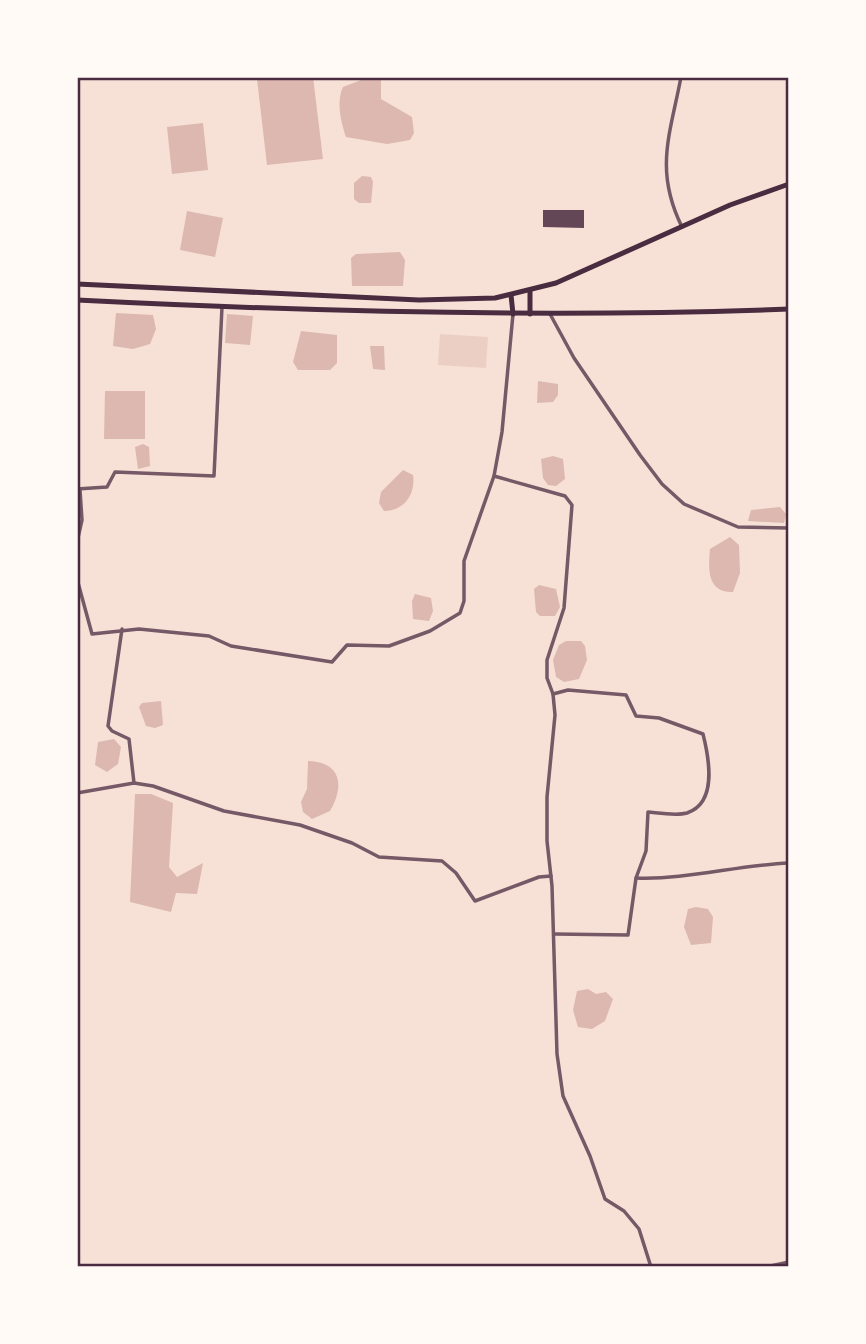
<svg xmlns="http://www.w3.org/2000/svg" width="866" height="1344" font-family="Poppins,sans-serif">
	<style>
		.green { fill: #ebcfc5 }
		.water { fill: #dcb8b0 }
		.building { fill: #644757 }
		.lines { fill: none; stroke-linecap: round; stroke-linejoin: round }
		.minor { stroke: #755966; stroke-width: 3.5 }
		.trunk { stroke: #4a2c40; stroke-width: 5 }
		.neatline { fill: none; stroke: #4a2c40; stroke-width: 2.5 }
	</style>
	<rect width="100%" height="100%" fill="#f7e1d7"/>
	<!-- green -->
	<path class="green" d="M440,334L488,337L486,368L438,365Z"/>
	<!-- water -->
	<g class="water">
		<path d="M272,77H313L323,159L267,165L257,79Z"/>
		<path d="M369,77H381V99L412,117L414,133L410,140L387,144L346,137C341,122 336,102 343,87Z"/>
		<path d="M203,123L208,170L172,174L167,127Z"/>
		<path d="M362,176L371,177L373,182L371,203H359L354,199V183Z"/>
		<path d="M187,211L223,218L215,257L180,250Z"/>
		<path d="M400,252L405,260L403,286H352L351,258L356,254Z"/>
		<path d="M116,313L153,315L156,329L150,344L133,349L113,346Z"/>
		<path d="M227,314L253,316L250,345L225,343Z"/>
		<path d="M301,331L337,335V363L330,370H298L293,362Z"/>
		<path d="M370,346H384L385,370L373,369Z"/>
		<path d="M538,381L558,384V395L553,402L537,403Z"/>
		<path d="M105,391H145V439H104Z"/>
		<path d="M143,444L149,447L150,466L138,469L135,447Z"/>
		<path d="M553,456L563,459L565,479L556,486L548,485L543,478L541,459Z"/>
		<path d="M403,470L413,475C416,495 403,511 384,511L379,503L381,492Z"/>
		<path d="M780,507L786,514L784,523L748,521L751,510Z"/>
		<path d="M730,537L739,545L740,573L733,592C707,593 708,569 710,549Z"/>
		<path d="M539,585L556,589L560,607L555,616H540L536,612L534,589Z"/>
		<path d="M415,594L431,598L433,611L429,621L413,619L412,601Z"/>
		<path d="M566,641H581L585,646L587,660L579,679L564,682L556,677L553,660L559,645Z"/>
		<path d="M161,701L163,725L155,728L146,726L139,707L142,703Z"/>
		<path d="M114,739L121,747L118,764L107,772L95,765L98,742Z"/>
		<path d="M308,761C341,762 345,785 330,811L312,819L303,812L301,802L307,789Z"/>
		<path d="M135,794H151L173,803L169,867L177,877L203,863L197,894L176,893L171,912L130,902Z"/>
		<path d="M696,907L708,909L713,917L711,943L691,945L684,927L688,909Z"/>
		<path d="M588,989L596,994L606,992L613,999L605,1021L592,1029L578,1027L573,1010L577,991Z"/>
	</g>
	<!-- building -->
	<path class="building" d="M543,210H584V228L543,227Z"/>
	<g class="lines">
		<!-- minor -->
		<g class="minor">
			<path d="M681,77C670,135 654,170 682,227"/>
			<path d="M550,314L574,358L640,455L662,484L684,504L738,527L789,528"/>
			<path d="M494,476L565,496L572,505L564,608L547,660V678L553,694L555,715L547,797V841L552,886L557,1054L563,1096L590,1156L605,1199L624,1211L639,1229L651,1267"/>
			<path d="M77,489L107,487L115,472L214,476L222,307"/>
			<path d="M77,542L82,520L80,490"/>
			<path d="M77,579L92,634L139,629L209,636L231,646L332,662L347,645L389,646L430,631L460,613L464,601V561L494,476L502,432L513,314"/>
			<path d="M122,629L108,726L112,731L129,739L134,783"/>
			<path d="M553,694L568,690L626,695L636,716L659,718L703,734C709,758 718,803 687,813C676,816 659,813 648,812L646,851L636,878L628,935L554,934"/>
			<path d="M77,793L134,783L153,786L224,811L300,825L352,843L379,857L442,861L456,873L475,901L539,877L551,876"/>
			<path d="M636,878C687,880 737,865 789,863"/>
			<path d="M766,1267L789,1262"/>
		</g>
		<!-- trunk -->
		<g class="trunk">
			<path d="M77,284L419,300L495,298L556,283L730,205L789,184"/>
			<path d="M530,291V314"/>
			<path d="M511,295L513,314"/>
			<path d="M77,300C314,312 552,318 789,309"/>
		</g>
	</g>
	<!-- border -->
	<rect width="866" height="1344" fill="none" stroke="#fffaf5" stroke-width="158"/>
	<rect x="79" y="79" width="708" height="1186" class="neatline"/>
</svg>
